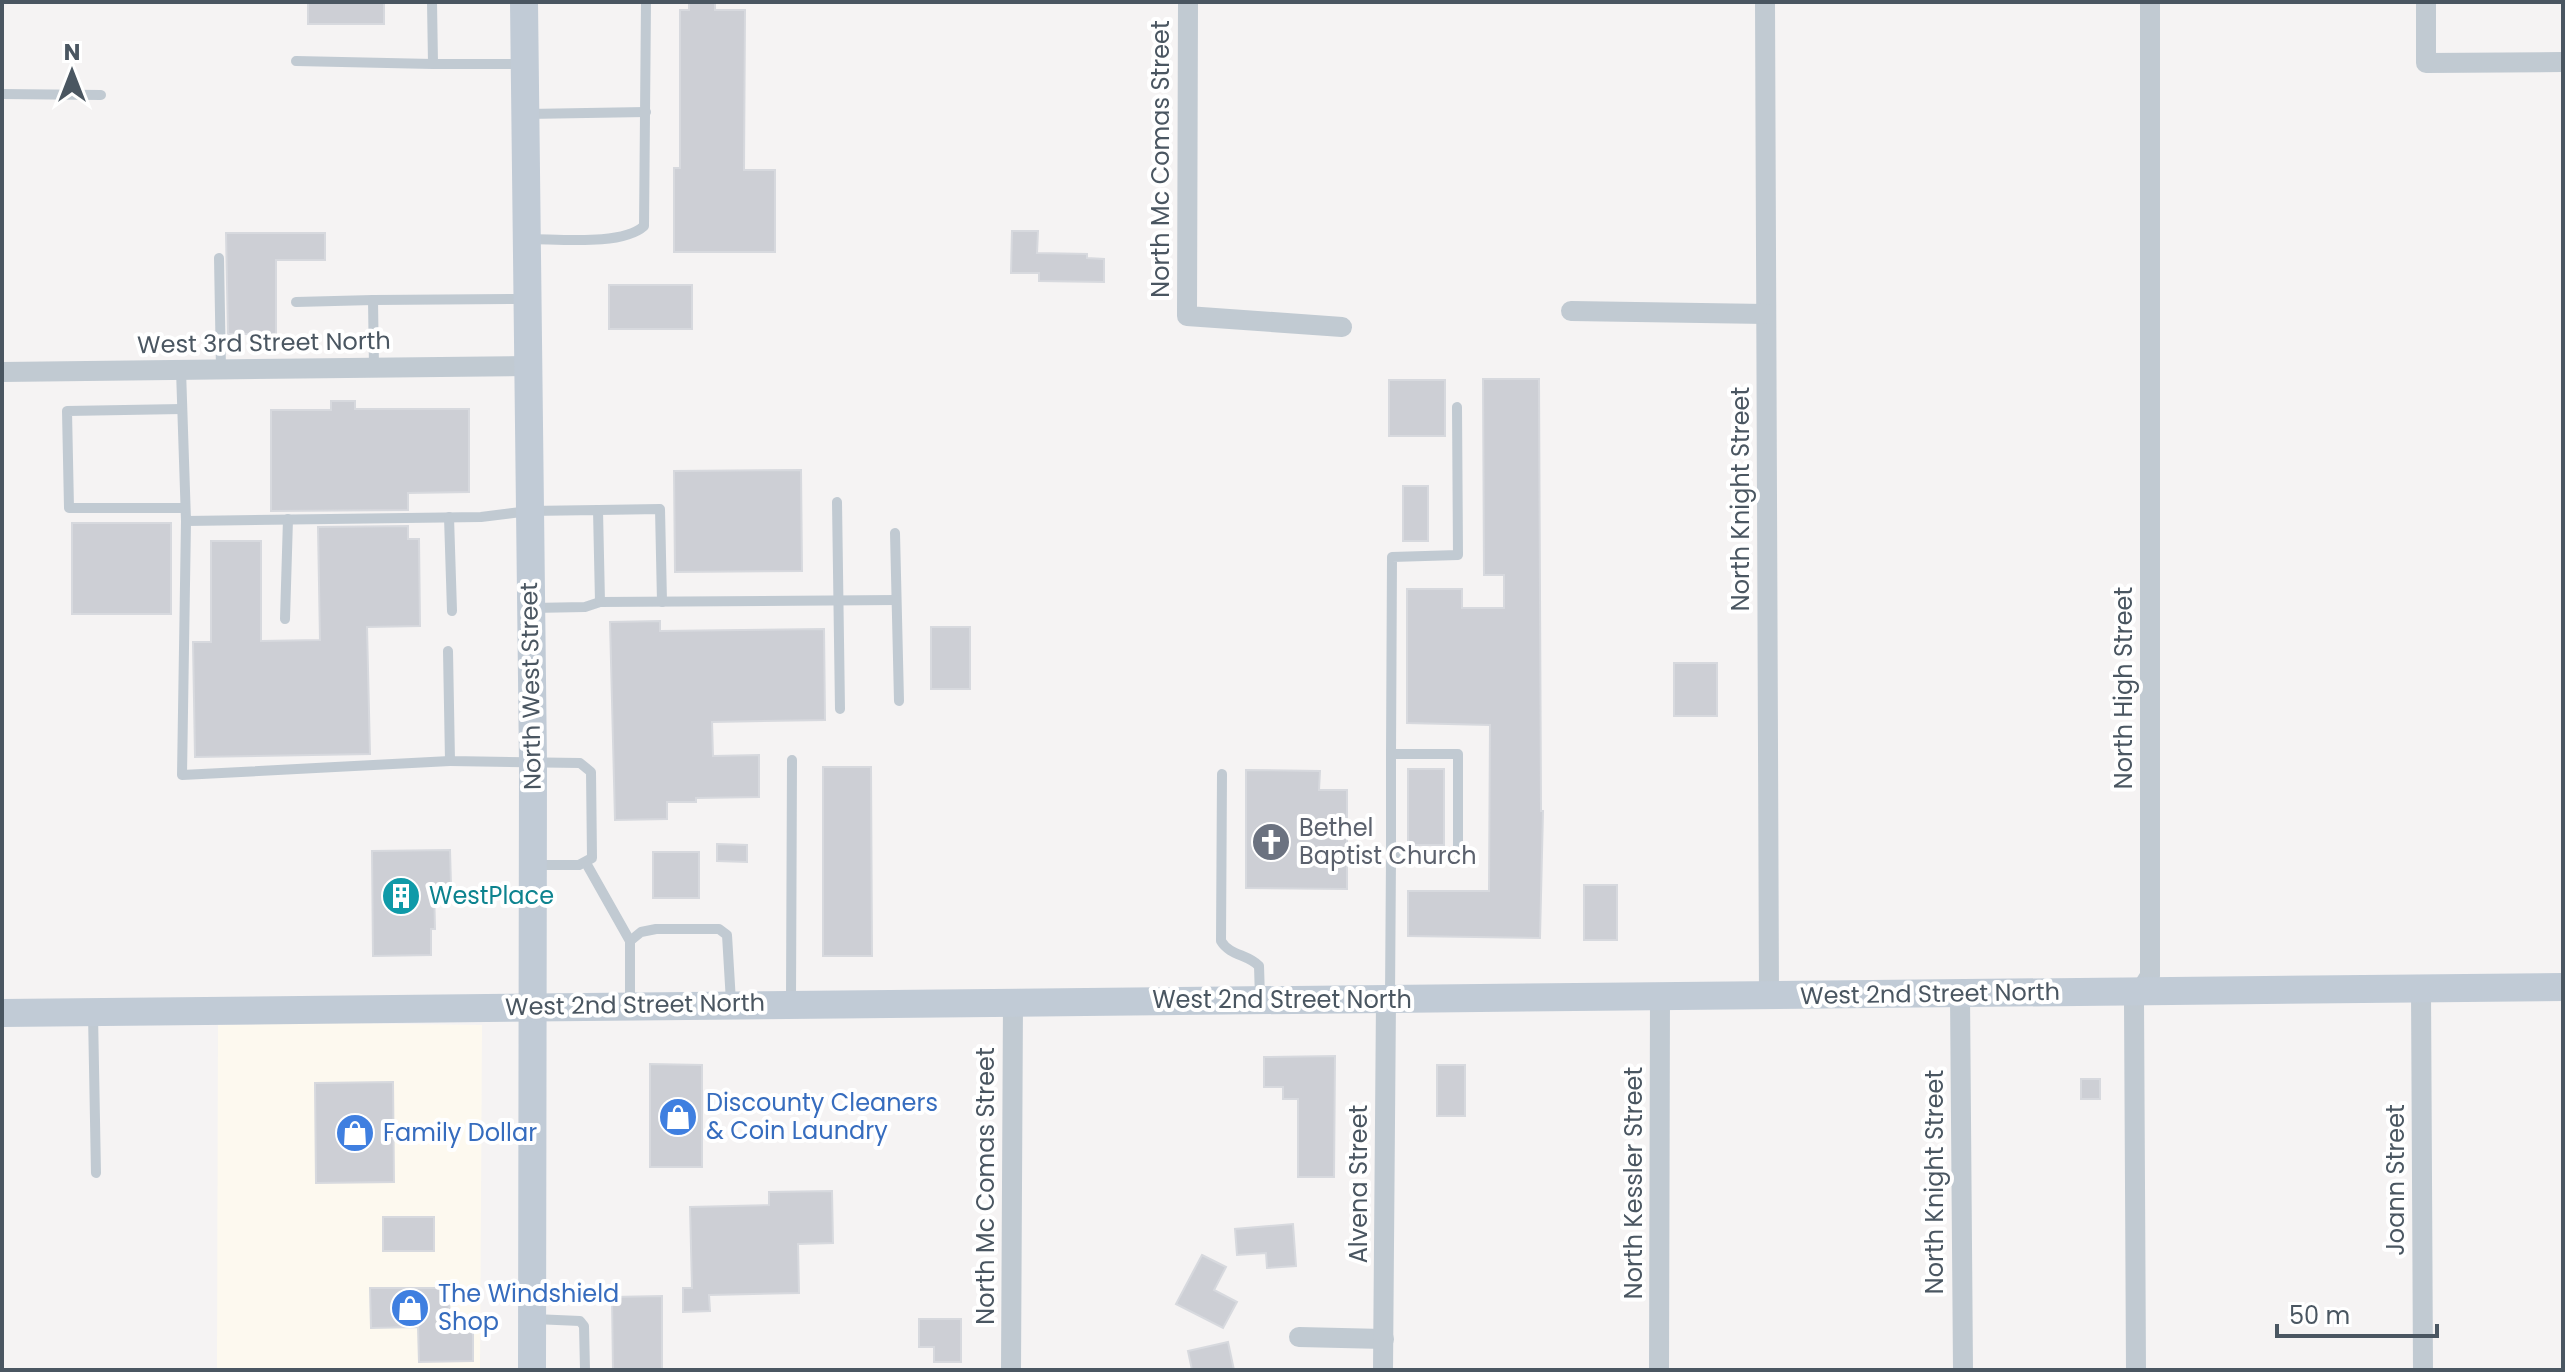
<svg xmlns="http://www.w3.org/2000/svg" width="2565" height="1372" font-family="Poppins,sans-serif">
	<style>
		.commercial { fill: #fdf9ef }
		.building { fill: #cdcfd5; stroke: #d7d9de; stroke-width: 2 }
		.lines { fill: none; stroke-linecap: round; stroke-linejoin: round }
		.lane { stroke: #c1cad2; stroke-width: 10 }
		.street { stroke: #c1cad2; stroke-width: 20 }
		.secondary { stroke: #c1cbd6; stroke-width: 28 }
		.labels { text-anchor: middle; stroke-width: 8; stroke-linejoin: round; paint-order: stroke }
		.street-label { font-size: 24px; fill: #4a5661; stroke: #fff }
		.worship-label { font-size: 24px; fill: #5b616d; stroke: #fff; text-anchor: start }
		.culture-label { font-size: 24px; fill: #0d838f; stroke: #fff; text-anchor: start }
		.shop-label { font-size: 24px; fill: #366cbe; stroke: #fff; text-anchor: start }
	</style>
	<rect width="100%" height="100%" fill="#f5f3f3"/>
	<!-- commercial -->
	<path class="commercial" d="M327,1023L482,1025L480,1370H217L218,1025Z"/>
	<!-- building -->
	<g class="building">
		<rect x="308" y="2" width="76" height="22"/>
		<path d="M689,2H715V10H745L744,170H775V252H674V168H680V10H689Z"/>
		<path d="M1012,231H1038L1037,253L1087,254V258L1104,259V282L1039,281V273H1011Z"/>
		<path d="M226,233H325V260H276V334H228Z"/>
		<rect x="609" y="285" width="83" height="44"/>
		<path d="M1483,379H1539L1541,811H1543L1540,938L1408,936V891H1489L1490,725L1407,723V589H1462V608H1504V575H1484Z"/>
		<rect x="1389" y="380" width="56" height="56"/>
		<path d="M331,401H355V409H469V492L408,493V510L271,511V410H331Z"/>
		<path d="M801,470L802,571L675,572L674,471Z"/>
		<rect x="1403" y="486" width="25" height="55"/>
		<rect x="72" y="523" width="99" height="91"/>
		<path d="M408,526V539H419L420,626L367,627L370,754L195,757L193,642H211V541H261V641L320,640L318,527Z"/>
		<path d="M660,621V631L824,629L825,720L712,722L713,756L759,755V797L696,798V802H667V819L615,820L610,622Z"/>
		<rect x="931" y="627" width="39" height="62"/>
		<rect x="1674" y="663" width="43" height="53"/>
		<path d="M823,767H871L872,956H823Z"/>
		<rect x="1408" y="769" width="36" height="76"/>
		<path d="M1246,770L1320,771L1319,790H1347V889L1246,888Z"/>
		<path d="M717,844L747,845V862L717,861Z"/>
		<path d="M450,850L451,886L434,887L435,929H431V955L373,956L372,851Z"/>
		<rect x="653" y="852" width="46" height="46"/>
		<rect x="1584" y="885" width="33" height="55"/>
		<path d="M1335,1056L1334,1177H1298V1099H1283V1087H1264V1057Z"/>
		<path d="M650,1064L702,1065V1167H650Z"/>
		<rect x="1437" y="1065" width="28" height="51"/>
		<rect x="2081" y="1079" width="19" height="20"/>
		<path d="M393,1082L394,1182L316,1183L315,1083Z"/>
		<path d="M832,1191L833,1243L798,1244L799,1293L709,1295L710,1311L683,1312V1288H692L690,1207L769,1205V1192Z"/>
		<rect x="383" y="1217" width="51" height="34"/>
		<path d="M1293,1224L1296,1266L1267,1268L1266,1253L1237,1255L1235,1229Z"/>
		<path d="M1202,1255L1226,1267L1214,1290L1237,1302L1223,1328L1176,1304Z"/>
		<path d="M370,1288H449L450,1332H473V1361L419,1362L418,1327L371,1328Z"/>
		<path d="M662,1296V1370H613L612,1297Z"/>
		<path d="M919,1319H961V1362H934V1347H919Z"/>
		<path d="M1228,1342L1234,1370H1192L1188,1351Z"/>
	</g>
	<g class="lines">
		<!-- lane -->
		<g class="lane">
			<path d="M432,2L433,64H523"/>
			<path d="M296,61L433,64"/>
			<path d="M2,94L101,95"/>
			<path d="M527,114L646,112"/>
			<path d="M529,239C559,239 622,246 644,226L646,2"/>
			<path d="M219,258L221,370"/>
			<path d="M296,302L373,300"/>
			<path d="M374,368L373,300L525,299"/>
			<path d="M181,370L186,521L481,517L529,511L598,510L600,602L585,607L532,608"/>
			<path d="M182,409L67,411L69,508H185"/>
			<path d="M837,502L840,709"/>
			<path d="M598,510L660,509L662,602"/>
			<path d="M449,517L452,611"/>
			<path d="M186,521L182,775L450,761"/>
			<path d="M895,533L899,701"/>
			<path d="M600,602L896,600"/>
			<path d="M285,619L288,519"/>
			<path d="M448,651L450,761L580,763L591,772L592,858L579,865H534"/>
			<path d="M1391,754V857"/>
			<path d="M1222,774L1221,941C1230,956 1248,954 1259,966L1260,998"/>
			<path d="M586,863L630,941"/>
			<path d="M1390,997L1391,857L1458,856V754H1391L1392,557L1458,555L1457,407"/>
			<path d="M791,1001L792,760"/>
			<path d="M630,1003V941L641,932L656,929H719L727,935L731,1002"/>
			<path d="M93,1014L96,1173"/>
			<path d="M534,1319L580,1321L584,1326L585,1370"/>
		</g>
		<!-- street -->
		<g class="street">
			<path d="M1188,2L1187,316L1342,327"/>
			<path d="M1765,2L1769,996"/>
			<path d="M2426,2V63L2563,62"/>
			<path d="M1571,311L1766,314"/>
			<path d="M2,372L527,366"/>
			<path d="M2421,989L2423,1370"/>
			<path d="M1960,994L1963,1370"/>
			<path d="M1299,1337L1384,1339"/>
			<path d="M1011,1370L1013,1001"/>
			<path d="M1383,1370L1386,999"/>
			<path d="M1659,1370L1660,997"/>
			<path d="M2136,1370L2134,1001L2150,976V2"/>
		</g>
		<!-- secondary -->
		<g class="secondary">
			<path d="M524,2L533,763L532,1370"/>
			<path d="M2,1013L2563,987"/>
		</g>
	</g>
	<!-- icons -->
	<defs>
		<symbol id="church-disc" viewBox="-11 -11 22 22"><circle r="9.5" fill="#6b7280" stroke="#fff"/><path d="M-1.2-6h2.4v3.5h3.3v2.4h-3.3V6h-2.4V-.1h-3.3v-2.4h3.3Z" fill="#fff"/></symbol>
		<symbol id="building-disc" viewBox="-11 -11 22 22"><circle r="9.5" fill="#0f9aa8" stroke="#fff"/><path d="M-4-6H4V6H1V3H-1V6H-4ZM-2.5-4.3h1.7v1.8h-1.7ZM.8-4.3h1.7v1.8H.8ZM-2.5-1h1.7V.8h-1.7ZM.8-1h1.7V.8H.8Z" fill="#fff"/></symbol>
		<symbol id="shop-disc" viewBox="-11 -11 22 22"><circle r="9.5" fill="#3f7fe0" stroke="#fff"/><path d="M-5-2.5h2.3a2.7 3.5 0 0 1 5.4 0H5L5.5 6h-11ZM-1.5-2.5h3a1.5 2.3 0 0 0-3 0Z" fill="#fff"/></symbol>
	</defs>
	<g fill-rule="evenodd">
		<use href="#church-disc" x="1249" y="820" width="44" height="44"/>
		<use href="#building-disc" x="379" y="874" width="44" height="44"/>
		<use href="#shop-disc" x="656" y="1095" width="44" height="44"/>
		<use href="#shop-disc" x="333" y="1111" width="44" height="44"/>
		<use href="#shop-disc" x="388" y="1286" width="44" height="44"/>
	</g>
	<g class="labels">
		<!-- street labels -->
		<g class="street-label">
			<text transform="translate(1161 159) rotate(-90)" y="8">North Mc Comas Street</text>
			<text transform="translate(264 343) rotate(-1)" y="8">West 3rd Street North</text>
			<text transform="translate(1741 499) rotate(-90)" y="8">North Knight Street</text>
			<text transform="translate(531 686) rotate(-91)" y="8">North West Street</text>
			<text transform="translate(2124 688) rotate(-90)" y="8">North High Street</text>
			<text transform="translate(1930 994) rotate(-1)" y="8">West 2nd Street North</text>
			<text x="1282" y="1008">West 2nd Street North</text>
			<text transform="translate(635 1005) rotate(-1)" y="8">West 2nd Street North</text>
			<text transform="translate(2396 1180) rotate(-90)" y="8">Joann Street</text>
			<text transform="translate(1935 1182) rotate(-90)" y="8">North Knight Street</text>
			<text transform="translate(1634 1183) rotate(-90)" y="8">North Kessler Street</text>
			<text transform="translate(1359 1184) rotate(-90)" y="8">Alvena Street</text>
			<text transform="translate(986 1186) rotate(-90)" y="8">North Mc Comas Street</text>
		</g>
		<!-- worship labels -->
		<g class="worship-label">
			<text x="1299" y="836">Bethel<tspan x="1299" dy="28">Baptist Church</tspan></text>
		</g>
		<!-- culture labels -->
		<g class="culture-label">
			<text x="429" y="904">WestPlace</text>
		</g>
		<!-- shop labels -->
		<g class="shop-label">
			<text x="706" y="1111">Discounty Cleaners<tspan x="706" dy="28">&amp; Coin Laundry</tspan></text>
			<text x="383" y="1141">Family Dollar</text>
			<text x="438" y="1302">The Windshield<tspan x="438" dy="28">Shop</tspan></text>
		</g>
	</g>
	<!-- border -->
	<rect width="2565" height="1372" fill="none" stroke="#4a5661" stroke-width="8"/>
	<!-- north arrow -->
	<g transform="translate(72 72)" stroke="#ffffff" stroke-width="6" paint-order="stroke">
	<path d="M0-6L14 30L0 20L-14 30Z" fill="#4a5661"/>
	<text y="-12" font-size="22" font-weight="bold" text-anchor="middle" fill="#4a5661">N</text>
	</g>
	<!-- scale -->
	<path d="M2277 1324v12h160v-12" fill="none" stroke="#4a5661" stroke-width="4"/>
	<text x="2289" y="1324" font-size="24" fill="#4a5661" stroke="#ffffff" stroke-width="6" paint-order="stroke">50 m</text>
</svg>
